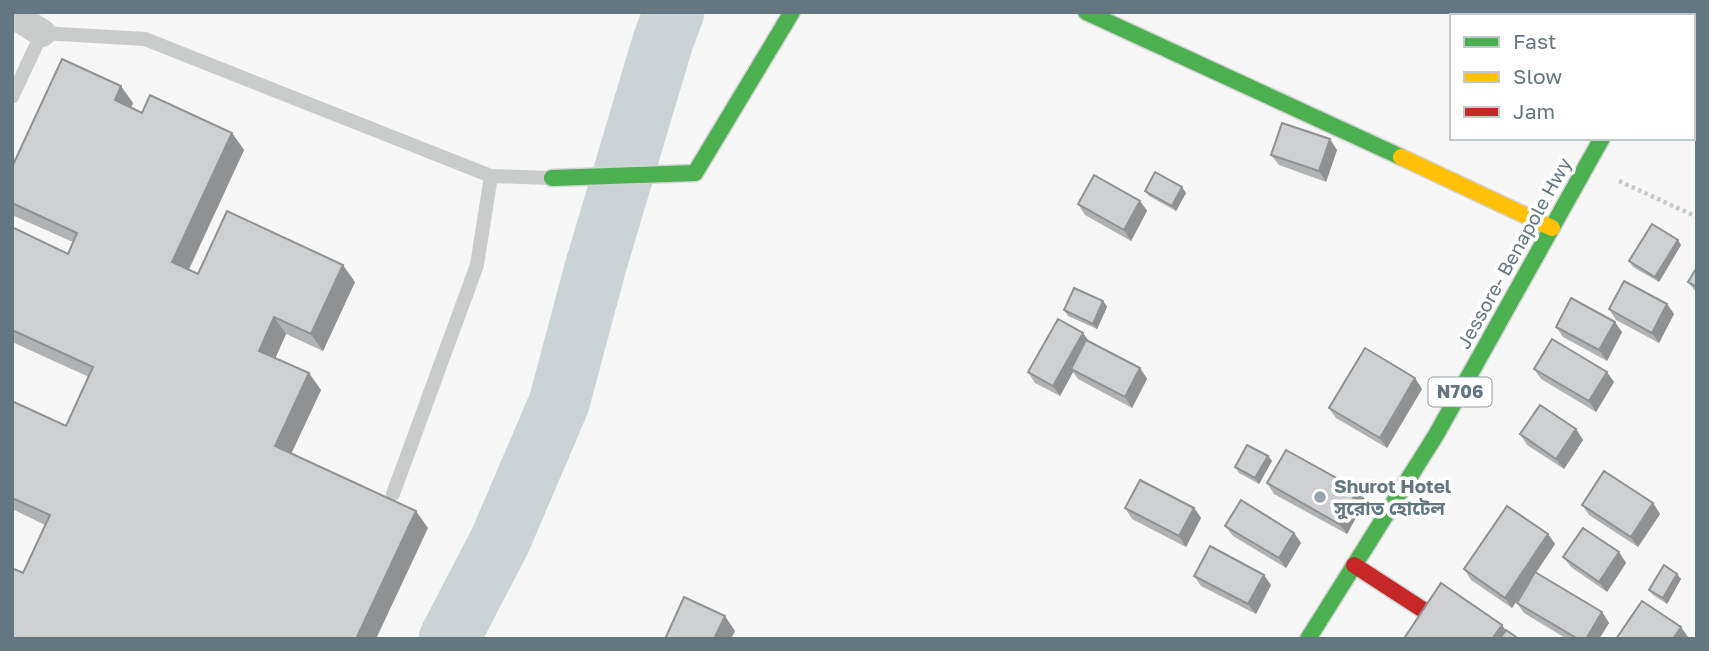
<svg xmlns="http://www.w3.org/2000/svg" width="1709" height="651" font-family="'Golos Text','Noto Sans Bengali',sans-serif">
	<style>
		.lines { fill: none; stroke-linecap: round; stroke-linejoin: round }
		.river { stroke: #cad4d6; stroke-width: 61 }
		.fast-casing { stroke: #d3d4d5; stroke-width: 19 }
		.slow-casing { stroke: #d3d4d5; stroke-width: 19 }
		.jam-casing { stroke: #d3d4d5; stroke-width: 19 }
		.path { stroke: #c8c9ca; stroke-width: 4.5; stroke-dasharray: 3.5 3.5; stroke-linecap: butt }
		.lane { stroke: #cacccc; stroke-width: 14 }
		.street { stroke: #cacccc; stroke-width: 28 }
		.fast { stroke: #4caf50; stroke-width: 16 }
		.slow { stroke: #ffc107; stroke-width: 16 }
		.jam { stroke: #c62828; stroke-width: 16 }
		.wall { fill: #b0b2b3 }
		.shaded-wall { fill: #909192 }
		.building { fill: #cdcfd0; stroke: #909192; stroke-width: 2 }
		.poi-dot { fill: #97a4aa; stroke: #fff; stroke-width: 2.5 }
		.labels { text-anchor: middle; stroke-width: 7; stroke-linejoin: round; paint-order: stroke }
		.shield { fill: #fff; stroke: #92a0a7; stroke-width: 2 }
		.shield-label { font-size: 18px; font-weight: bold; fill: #647781 }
		.street-label { font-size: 19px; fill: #647781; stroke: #fff }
		.poi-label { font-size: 19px; font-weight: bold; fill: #647781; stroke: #fff; text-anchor: start }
	</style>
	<rect width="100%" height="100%" fill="#f7f7f7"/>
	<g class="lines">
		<!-- river -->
		<path class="river" d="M449,639L500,541L559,403L596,265L663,41L674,12"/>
		<defs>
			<g id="fast">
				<path d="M1086,12L1401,157"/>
				<path d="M1671,16L1673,12"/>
				<path d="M552,178L695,173L792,12"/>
				<path d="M1308,639L1436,435L1602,138"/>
			</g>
			<path id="slow" d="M1401,157L1552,228"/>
			<path id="jam" d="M1354,565L1468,639"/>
		</defs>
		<!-- fast casing -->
		<use href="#fast" class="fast-casing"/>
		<!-- slow casing -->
		<use href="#slow" class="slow-casing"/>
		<!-- jam casing -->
		<use href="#jam" class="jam-casing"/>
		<!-- path -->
		<path class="path" d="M1619,181L1697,217"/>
		<!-- lane -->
		<g class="lane">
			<path d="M12,97L42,33L145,39L491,176L550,178"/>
			<path d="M393,494L477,265L491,176"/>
		</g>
		<!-- street -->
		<path class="street" d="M12,14L42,33"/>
		<!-- fast -->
		<use href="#fast" class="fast"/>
		<!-- slow -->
		<use href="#slow" class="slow"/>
		<!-- jam -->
		<use href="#jam" class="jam"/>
	</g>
	<!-- wall -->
	<g class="wall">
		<path d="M1693,78L1697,80V86L1693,82Z"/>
		<path d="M133,103L131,108L142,113L232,133L244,150L189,270L198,274L355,282L323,351L286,334L275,358L321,390L291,453L428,528L23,573L45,525L12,509V401L66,426L89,377L12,342V227L68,254L73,242L12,215V167Z"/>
		<path d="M1337,150L1326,182L1279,165L1271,155Z"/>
		<path d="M1145,191L1186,193L1176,211L1149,196Z"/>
		<path d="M1140,201L1147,211L1131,241L1085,215L1078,204Z"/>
		<path d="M1681,245L1659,282L1633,267L1629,261Z"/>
		<path d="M1697,267V293L1688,282Z"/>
		<path d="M1103,301L1107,307L1097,329L1068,316L1064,310Z"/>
		<path d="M1667,304L1674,314L1659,343L1616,320L1609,309Z"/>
		<path d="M1556,327L1622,332L1607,361L1563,337Z"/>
		<path d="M1083,333L1089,341L1140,368L1147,379L1132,408L1078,379L1073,372L1060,396L1035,383L1028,372Z"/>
		<path d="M1534,369L1614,382L1596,412L1541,379Z"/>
		<path d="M1422,389L1387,448L1336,418L1329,408Z"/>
		<path d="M1576,429L1583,440L1564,469L1527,445L1520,434Z"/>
		<path d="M1268,456L1272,461L1259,484L1239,473L1235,467Z"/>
		<path d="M1267,483L1366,500L1347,534L1274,494Z"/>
		<path d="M1653,503L1660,514L1638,547L1589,515L1582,505Z"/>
		<path d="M1125,508H1194L1201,518L1186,547L1132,519Z"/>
		<path d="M1225,526L1294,533L1301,543L1286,568L1233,536Z"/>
		<path d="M1548,534L1555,544L1536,573L1602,612L1609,623L1599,639H1567L1524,613L1517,603L1521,595L1512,608L1471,580L1464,569Z"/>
		<path d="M1619,552L1626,563L1607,592L1571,567L1563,557Z"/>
		<path d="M1677,574L1681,579L1667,604L1653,595L1649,590Z"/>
		<path d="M1194,576L1271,585L1256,614L1201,586Z"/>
	</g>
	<!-- shaded-wall -->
	<g class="shaded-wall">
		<path d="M1590,12H1595L1596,14L1595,16H1587Z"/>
		<path d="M121,86L133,103L127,117L115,100Z"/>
		<path d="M232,133L244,150L184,279L172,262Z"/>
		<path d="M1330,139L1337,150L1326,182L1319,171Z"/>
		<path d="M1182,187L1186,193L1176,211L1172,206Z"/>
		<path d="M1140,201L1147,211L1131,241L1124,230Z"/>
		<path d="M1678,240L1681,245L1659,282L1655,277Z"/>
		<path d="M343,265L355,282L323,351L311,334Z"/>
		<path d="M1103,301L1107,307L1097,329L1093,324Z"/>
		<path d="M1667,304L1674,314L1659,343L1652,333Z"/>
		<path d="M274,317L286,334L271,368L259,351Z"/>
		<path d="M1615,322L1622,332L1607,361L1599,350Z"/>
		<path d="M1083,333L1090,343L1071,369L1073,372L1060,396L1053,386Z"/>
		<path d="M1140,368L1147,379L1132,408L1125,397Z"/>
		<path d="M1607,372L1614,382L1596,412L1589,401Z"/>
		<path d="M309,373L321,390L287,463L275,446Z"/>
		<path d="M1415,378L1422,389L1387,448L1380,438Z"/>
		<path d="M1576,429L1583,440L1564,469L1556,459Z"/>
		<path d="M1268,456L1272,461L1259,484L1255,478Z"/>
		<path d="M1358,490L1366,500L1347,534L1339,524Z"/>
		<path d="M1653,503L1660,514L1638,547L1631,537Z"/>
		<path d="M1194,508L1201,518L1186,547L1179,536Z"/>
		<path d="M416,511L428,528L376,639H356Z"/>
		<path d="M1294,533L1301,543L1286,568L1279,558Z"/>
		<path d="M1548,534L1555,544L1512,608L1505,598Z"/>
		<path d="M1619,552L1626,563L1607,592L1599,582Z"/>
		<path d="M1677,574L1681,579L1667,604L1663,598Z"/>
		<path d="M1264,575L1271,585L1256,614L1248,604Z"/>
		<path d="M1602,612L1609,623L1599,639H1586Z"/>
		<path d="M725,616L735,631L731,639H714Z"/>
		<path d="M1502,625L1509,635L1507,639H1492Z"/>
		<path d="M1681,627L1688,637L1687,639H1673Z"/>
	</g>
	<!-- building -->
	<g class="building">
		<path d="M1553,12H1590L1587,16H1556L1552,13Z"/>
		<path d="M62,59L121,86L115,100L142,113L150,95L232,133L172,262L198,274L227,211L343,265L311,334L274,317L259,351L309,373L275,446L416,511L356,639H12V568L23,573L50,515L12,498V401L66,426L93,367L12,330V227L68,254L77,233L12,203V167Z"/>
		<path d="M1697,59V80L1693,78V65Z"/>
		<path d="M1282,123L1330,139L1319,171L1271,155Z"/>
		<path d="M1155,172L1182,187L1172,206L1145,191Z"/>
		<path d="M1094,175L1140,201L1124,230L1078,204Z"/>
		<path d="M1652,224L1678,240L1655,277L1629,261Z"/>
		<path d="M1697,267V287L1688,282Z"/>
		<path d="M1624,281L1667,304L1652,333L1609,309Z"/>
		<path d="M1074,288L1103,301L1093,324L1064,310Z"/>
		<path d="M1571,298L1615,322L1599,350L1556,327Z"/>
		<path d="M1058,319L1083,333L1053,386L1028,372Z"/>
		<path d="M1552,339L1607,372L1589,401L1534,369Z"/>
		<path d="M1086,340L1140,368L1125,397L1071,369Z"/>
		<path d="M1365,348L1415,378L1380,438L1329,408Z"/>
		<path d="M1540,405L1576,429L1556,459L1520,434Z"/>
		<path d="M1247,445L1268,456L1255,478L1235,467Z"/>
		<path d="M1286,450L1358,490L1339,524L1267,483Z"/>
		<path d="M1604,471L1653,503L1631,537L1582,505Z"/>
		<path d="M1140,480L1194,508L1179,536L1125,508Z"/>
		<path d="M1241,500L1294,533L1279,558L1225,526Z"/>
		<path d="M1507,506L1548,534L1505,598L1464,569Z"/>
		<path d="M1583,528L1619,552L1599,582L1563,557Z"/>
		<path d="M1210,546L1264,575L1248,604L1194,576Z"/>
		<path d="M1664,565L1677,574L1663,598L1649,590Z"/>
		<path d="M1535,572L1602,612L1586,639H1578L1517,603Z"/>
		<path d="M1441,583L1502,625L1492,639H1408L1405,637Z"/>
		<path d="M684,597L725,616L714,639H665Z"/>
		<path d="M1642,601L1681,627L1673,639H1616Z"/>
		<path d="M1506,630L1519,639H1500Z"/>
	</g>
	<!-- markers -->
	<circle class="poi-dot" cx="1320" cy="497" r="7"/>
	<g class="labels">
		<!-- shield labels -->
		<rect class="shield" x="1428.5" y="377.5" width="63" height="29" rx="5"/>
		<g class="shield-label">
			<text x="1460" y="398">N706</text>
		</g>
		<!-- street labels -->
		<g class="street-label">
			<text transform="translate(1514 253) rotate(-61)" y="7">Jessore- Benapole Hwy</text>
		</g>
		<!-- poi labels -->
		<g class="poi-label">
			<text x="1334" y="493">Shurot Hotel<tspan x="1334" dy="22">সুরোত হোটেল</tspan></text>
		</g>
	</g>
	<!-- border -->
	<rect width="1709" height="651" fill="none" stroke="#647781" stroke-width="28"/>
	<!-- legend -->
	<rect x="1450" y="14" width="245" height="126" fill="#ffffff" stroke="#c1c9cd" stroke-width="2"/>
	<rect x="1464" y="37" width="35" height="10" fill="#4caf50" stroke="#c1c9cd" stroke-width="2"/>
	<text x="1513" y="49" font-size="21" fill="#647781">Fast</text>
	<rect x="1464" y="72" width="35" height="10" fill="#ffc107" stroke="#c1c9cd" stroke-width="2"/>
	<text x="1513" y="84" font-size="21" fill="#647781">Slow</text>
	<rect x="1464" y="107" width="35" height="10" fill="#c62828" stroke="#c1c9cd" stroke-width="2"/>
	<text x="1513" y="119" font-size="21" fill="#647781">Jam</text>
</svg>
